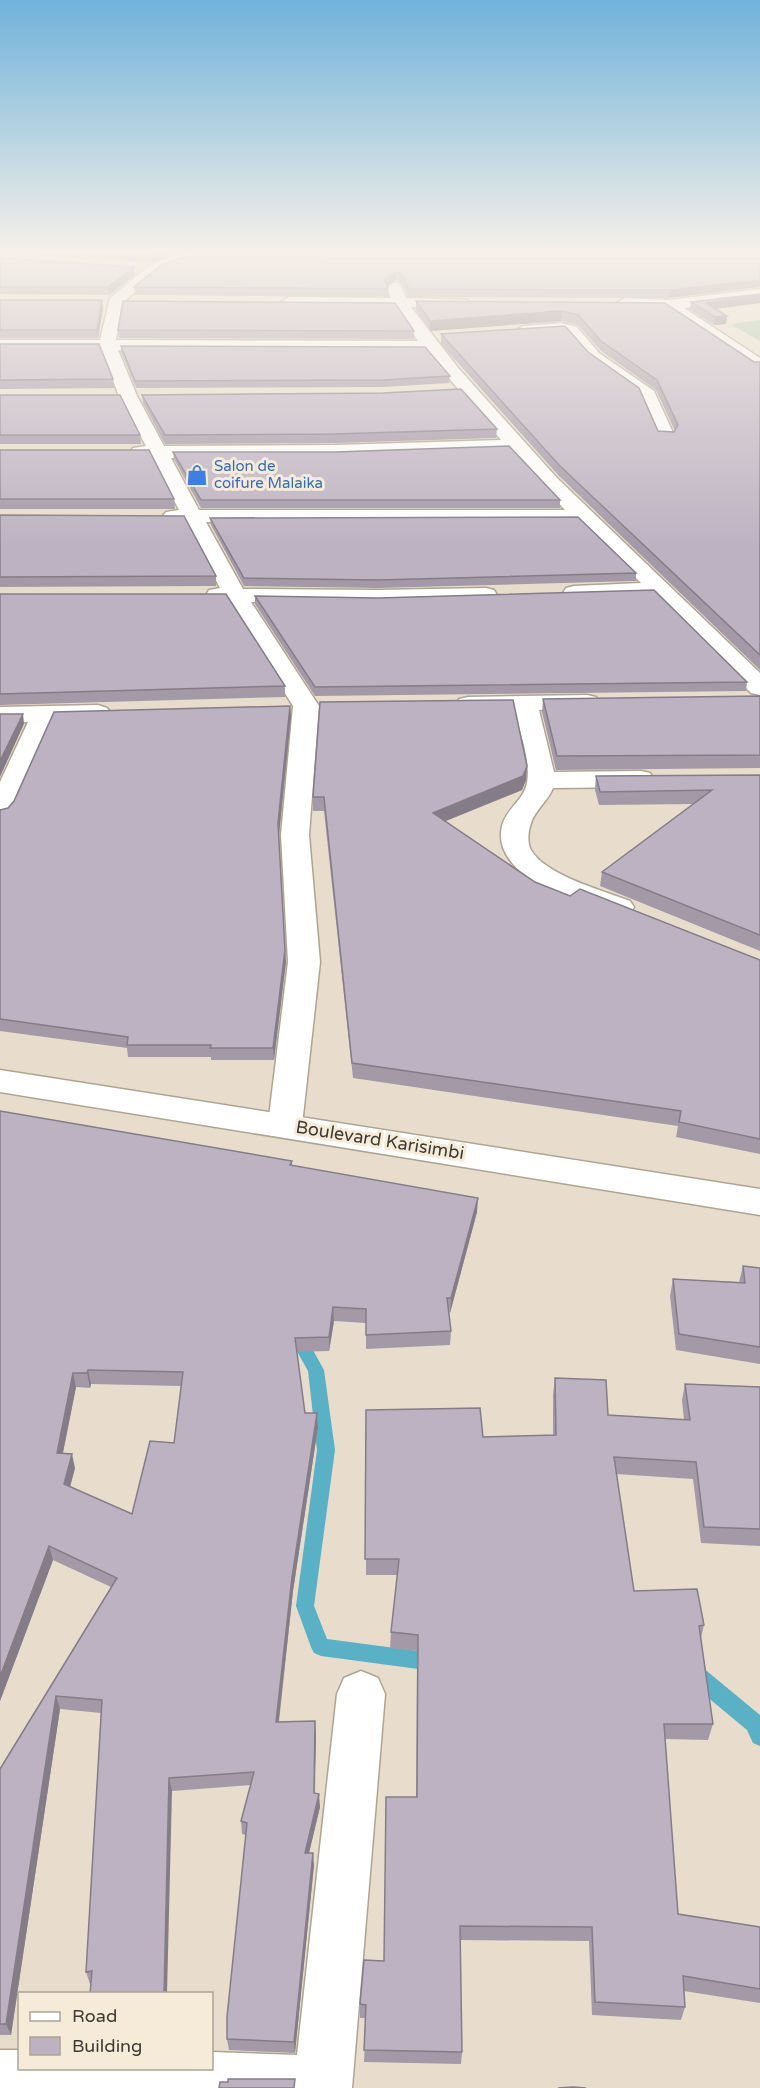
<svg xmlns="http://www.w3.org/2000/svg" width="760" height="2088" font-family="'Varela Round',sans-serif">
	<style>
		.green { fill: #a5c6a5 }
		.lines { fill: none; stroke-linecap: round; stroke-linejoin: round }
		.stream { fill: #5ab0c4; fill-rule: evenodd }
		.street-casing { stroke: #afa493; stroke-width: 3 }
		.primary-casing { stroke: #afa493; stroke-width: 3 }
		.street { fill: #fff; fill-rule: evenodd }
		.primary { fill: #fff; fill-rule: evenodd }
		.wall { fill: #a399a7; fill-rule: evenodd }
		.shaded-wall { fill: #847d88 }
		.building { fill: #bdb2c2; stroke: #847d88; stroke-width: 1.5; fill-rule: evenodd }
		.labels { text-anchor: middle; stroke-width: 6; stroke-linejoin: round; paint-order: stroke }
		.far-shop-label { font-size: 15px; fill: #366cbe; stroke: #f6ebd9; text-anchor: start }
		.street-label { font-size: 18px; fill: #3e3a33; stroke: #f6ebd9 }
	</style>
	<rect width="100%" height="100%" fill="#e8ddcc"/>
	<!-- green -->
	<path class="green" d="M760,320V341L730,324Z"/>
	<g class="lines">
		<!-- stream -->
		<g class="stream">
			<path d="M297,1331L303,1332L324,1370L335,1450L314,1606L327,1639L433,1653L440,1655L443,1662L440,1669L433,1671L321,1656L314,1653L311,1647L296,1606L317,1450L308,1371L289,1337L291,1332Z"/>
			<path d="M695,1665L702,1667L760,1715V1746L753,1743L747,1730L688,1681L685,1674L688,1667Z"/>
		</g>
		<defs>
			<g id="street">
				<path d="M180,253H198L196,256L159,272L122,303L116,340L418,341L396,307H289L281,302L289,297L391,298L387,287L395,282L400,284L406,298L467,300L470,303L467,306L462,308L411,307L459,369L557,478L760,673V695L751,693L655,596L574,600L566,598L563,593L566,588L574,586L641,583L578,522H206L243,589L378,590L486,588L494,590L497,595L494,600L486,602L378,604L251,602L319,706L309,835L320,962L302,1125L297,1134L285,1137L273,1134L268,1125L288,962L281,835L293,706L228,602L209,600L206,595L209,590L220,588L185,522L166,520L163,516L166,512L179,510L152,458L133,456L130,452L133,448L146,446L119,396L101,350H0V340H100L110,298L149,266ZM118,350L426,351L501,440L335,445L164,446L137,396ZM510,451L565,510H199L171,458L335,457Z"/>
				<path d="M760,289V299L684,308L760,358V371L754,370L665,309L625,308L617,303L625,298L669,300Z"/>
				<path d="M561,323L577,327L599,353L654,391L675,437L673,441H659L640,397L588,360L565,334L523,336L515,331L523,326Z"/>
				<path d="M587,695L596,697L599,702L596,707L539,710L554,772L641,771L650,773L654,779L650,785L641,787L553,788C548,801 535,810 531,823C528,831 527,843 531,850C545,875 604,891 630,901L634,907L630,913L619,916C582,907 490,877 502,826C506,809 524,800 527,783C531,760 520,733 514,711H468L459,709L456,704L459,699L468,697Z"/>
				<path d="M98,705L107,708L111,713L107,718L54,721L14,811L10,817L0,819V782L28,722L0,723V707Z"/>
				<path d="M361,1671L378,1678L385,1694L352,2088H0V2050H20V2068H212V2052L297,2055L337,1694L344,1678Z"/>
			</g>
			<path id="primary" d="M0,1070L760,1189V1215L0,1092Z"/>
		</defs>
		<!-- street casing -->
		<use href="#street" class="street-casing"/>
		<!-- primary casing -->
		<use href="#primary" class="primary-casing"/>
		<!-- street -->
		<use href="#street" class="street"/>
		<!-- primary -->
		<use href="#primary" class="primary"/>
	</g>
	<!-- wall -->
	<g class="wall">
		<path d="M0,253H175L152,262Z"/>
		<path d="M481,253H760V254Z"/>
		<path d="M0,258L135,275L109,295L0,294Z"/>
		<path d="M760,259L669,298L408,297L402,283L396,280L387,285L388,289V297L135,295L134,287L160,266Z"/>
		<path d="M0,300L103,308L98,338H0Z"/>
		<path d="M416,301L665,303L754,362H760V670L559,476L441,344V334L658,431L674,432L675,431L656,390L601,351L578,325L561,321L430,331L416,310Z"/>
		<path d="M691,302L760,303L716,309L727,316L726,324L714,325L690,310Z"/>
		<path d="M118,330L414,331V339L119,338Z"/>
		<path d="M0,344L113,379L114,388L0,389Z"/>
		<path d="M121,346L450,376L449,383L383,387L136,388L121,352Z"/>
		<path d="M0,395L140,435L141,444H0Z"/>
		<path d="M142,395L497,429L496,438L335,443L165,444L143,403Z"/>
		<path d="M0,450L174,499L175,509H0Z"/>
		<path d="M173,452L560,500V508H201L174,459Z"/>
		<path d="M0,515L216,576V586L0,587Z"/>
		<path d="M210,518L636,573V581L378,588L244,586L211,525Z"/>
		<path d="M0,594L285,686V697L0,705Z"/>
		<path d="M255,596L747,682L746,691L315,696L255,604Z"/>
		<path d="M760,696V768L556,770L542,712L543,699Z"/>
		<path d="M290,706L291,716L279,834L286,962L274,1060H211V1057H128L127,1048L0,1031V810L8,808Z"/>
		<path d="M760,775V951L600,886L602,872L694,804L599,805L595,790L596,776Z"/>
		<path d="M526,780L522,790L446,821L535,882L570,896L760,960V1154L676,1137L678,1126L353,1078L324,811H313V797Z"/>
		<path d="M0,1111L292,1161V1166L477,1212L450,1313L449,1312L451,1331L450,1345L366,1349V1323L334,1321L329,1351L296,1352L305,1413H317L318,1427L293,1591L279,1722L316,1734L315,1793L320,1807L309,1853L314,1865L295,2053L229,2050L227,2039L246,1835L242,1834L241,1821L251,1785L172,1791L91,1983L90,1984L86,1972L101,1713L60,1709L11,2035H0V1769L111,1587L53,1560L0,1701ZM91,1384L181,1386L174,1443L132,1514L70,1487L75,1468L63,1453L76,1387L90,1388Z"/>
		<path d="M743,1266L760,1268V1364L676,1350L670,1296L673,1279L739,1282Z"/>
		<path d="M555,1378L608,1415L684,1420L682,1400L685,1384L760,1387V1546L701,1543L693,1479L616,1474L634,1591L704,1625L701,1638L713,1724L708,1740L665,1739L678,1914L760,1927V2003L684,1991L685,2007L681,2020L592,2015L589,1941L460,1940L462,2052L461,2064L364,2062L366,2018H360V2004L384,1961L416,1797L417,1651L390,1648L391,1632L397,1575H366V1410L483,1437L553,1435V1395Z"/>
	</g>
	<!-- shaded-wall -->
	<g class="shaded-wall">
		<path d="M155,253H175L152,262L151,254Z"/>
		<path d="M134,267L135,275L109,295L108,287Z"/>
		<path d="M396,272V280L385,286V279Z"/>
		<path d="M760,280V287L669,298L670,290Z"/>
		<path d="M760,295V303L705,310L706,303Z"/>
		<path d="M102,300L103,308L98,338L97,330Z"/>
		<path d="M562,311L561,321L430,331V321Z"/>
		<path d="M727,316L726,324L714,325L715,317Z"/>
		<path d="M290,706L291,716L279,835L278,823Z"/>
		<path d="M23,714L24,724L0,777V761Z"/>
		<path d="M527,766L526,780L522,790L433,826V813Z"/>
		<path d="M285,950L286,962L274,1060L273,1048Z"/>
		<path d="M478,1198L477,1212L450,1313L451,1298Z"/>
		<path d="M333,1307L334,1321L329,1351V1337Z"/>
		<path d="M88,1370L91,1384L90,1388L87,1373Z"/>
		<path d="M73,1373L76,1387L60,1467L57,1453Z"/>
		<path d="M317,1413L318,1427L293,1591L277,1735L276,1722L292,1577Z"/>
		<path d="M72,1454L75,1468L67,1498L64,1484Z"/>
		<path d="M49,1546L53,1560L0,1701V1677Z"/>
		<path d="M56,1696L60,1709L11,2035L6,2024Z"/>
		<path d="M315,1721L316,1734L314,1806V1793Z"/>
		<path d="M169,1778L172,1791L167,1994H164Z"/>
		<path d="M319,1794L320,1807L306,1865L305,1853Z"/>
		<path d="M313,1853L314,1865L295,2053L294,2042Z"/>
	</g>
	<!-- building -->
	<g class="building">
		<path d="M121,253H155L151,254Z"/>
		<path d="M182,257L760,259V280L670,290L409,289L402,275L396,272L385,279L388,289L134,287L160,266Z"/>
		<path d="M0,258L134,267L108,287H0Z"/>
		<path d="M760,294V295L706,303L727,316L715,317L691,302Z"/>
		<path d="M0,300H102L97,330H0Z"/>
		<path d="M123,301L395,303L414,331L118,330Z"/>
		<path d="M416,301L665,303L754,362H760V655L559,465L441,334L565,326L588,352L639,388L658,431L674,432L678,425L657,380L601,341L578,315L562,311L430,321Z"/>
		<path d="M0,344H99L113,379L0,380Z"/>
		<path d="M121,346L425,347L450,376L383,380L135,381Z"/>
		<path d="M461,389L497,429L335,434L165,435L142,395L383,393Z"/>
		<path d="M0,395H120L140,435H0Z"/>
		<path d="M509,446L560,500H201L173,452H335Z"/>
		<path d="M0,450H149L174,499H0Z"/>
		<path d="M0,515L184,516L216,576L0,577Z"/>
		<path d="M578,517L636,573L378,580L244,578L210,518Z"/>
		<path d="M654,590L747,682L315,687L255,596L378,598Z"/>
		<path d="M0,594H226L285,686L0,694Z"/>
		<path d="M760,696V755L557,756L543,699Z"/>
		<path d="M513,700L527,766L523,776L433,813L535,882L570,896L580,889L760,960V1139L679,1122L681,1111L352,1063L324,797H313L320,702Z"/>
		<path d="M290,706L278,823L285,950L273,1048H210L211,1045H127L128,1037L0,1019V810L8,808L14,801L54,712Z"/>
		<path d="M0,714H23L0,761Z"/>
		<path d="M760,775V935L602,872L712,790L600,792L596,776Z"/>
		<path d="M0,1111L292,1161L290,1165L478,1198L451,1298H447L451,1331L366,1335V1309L333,1307L329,1337L295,1338L305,1413H317L292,1577L276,1722L315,1721L314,1793L319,1794L305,1853H313L294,2042L227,2039V2017L247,1823L241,1821L254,1772L169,1778L164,1994H90L92,1971L86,1972L102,1700L56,1696L6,2024H0V1769L117,1578L49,1546L0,1677ZM88,1370L183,1372L174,1443L150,1441L132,1514L64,1484L72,1454L57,1453L73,1373H87Z"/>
		<path d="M743,1266L760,1268V1347L679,1334L673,1279L745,1283Z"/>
		<path d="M555,1378L606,1380L608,1415L690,1420L685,1384L760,1387V1529L704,1527L696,1462L614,1457L634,1591L697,1589L704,1625L699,1626L713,1724H664L678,1914L760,1927V1989L683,1976L685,2007L595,2002L592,1927L460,1926L462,2052L364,2050L366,2005L360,2004L364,1960L384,1961L386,1797H417L418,1635L391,1632L399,1559H365L366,1410L480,1408L483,1437L556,1435Z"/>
		<path d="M228,2079H295L294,2088H219L220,2082H228Z"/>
		<path d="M573,2087L586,2088H558Z"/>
	</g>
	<!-- sky -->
	<linearGradient id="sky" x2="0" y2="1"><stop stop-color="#6fb2da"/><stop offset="0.46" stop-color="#f5f0e8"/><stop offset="1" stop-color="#f5f0e8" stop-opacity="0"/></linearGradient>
	<rect width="760" height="545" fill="url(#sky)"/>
	<!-- icons -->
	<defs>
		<symbol id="shop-bare" viewBox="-9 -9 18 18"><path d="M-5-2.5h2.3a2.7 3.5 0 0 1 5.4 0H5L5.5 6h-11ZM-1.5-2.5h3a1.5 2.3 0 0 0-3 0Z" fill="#3f7fe0" stroke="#f6ebd9" stroke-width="2.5" paint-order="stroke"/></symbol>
	</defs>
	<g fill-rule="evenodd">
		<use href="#shop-bare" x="182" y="460" width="30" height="30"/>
	</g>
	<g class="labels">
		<!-- far-shop labels -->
		<g class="far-shop-label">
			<text x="214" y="471">Salon de<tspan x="214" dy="17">coifure Malaika</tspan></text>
		</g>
		<!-- street labels -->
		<g class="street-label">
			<text transform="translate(380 1140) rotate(9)" y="6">Boulevard Karisimbi</text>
		</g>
	</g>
	<!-- legend -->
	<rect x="18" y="1992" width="195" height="78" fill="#f6ebd9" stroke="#aca497" stroke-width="1.5"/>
	<rect x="30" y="2012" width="30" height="9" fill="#ffffff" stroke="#aca497" stroke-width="1.5"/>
	<text x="72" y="2022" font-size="18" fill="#3e3a33">Road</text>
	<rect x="30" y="2037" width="30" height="18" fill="#bdb2c2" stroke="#aca497" stroke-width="1.5"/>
	<text x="72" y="2052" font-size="18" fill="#3e3a33">Building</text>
</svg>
